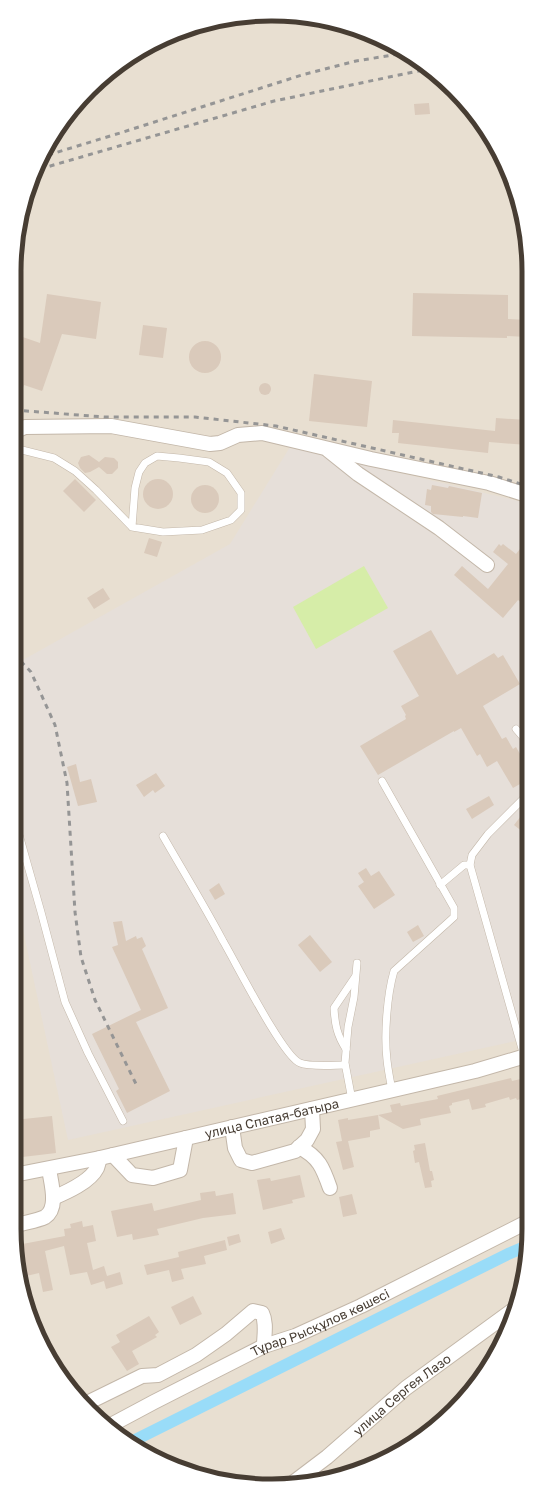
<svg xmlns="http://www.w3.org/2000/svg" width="543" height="1500" font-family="'Golos Text',sans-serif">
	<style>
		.residential { fill: #e8dfd1 }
		.industrial { fill: #e6dfd9 }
		.green { fill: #d6eda8 }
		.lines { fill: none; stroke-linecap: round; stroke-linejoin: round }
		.canal { stroke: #99dcf8; stroke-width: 12 }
		.building { fill: #dacabb }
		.service-casing { stroke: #c3b7a9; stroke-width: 8 }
		.minor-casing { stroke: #c3b7a9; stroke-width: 16 }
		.service { stroke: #fff; stroke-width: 7 }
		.minor { stroke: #fff; stroke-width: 14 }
		.rail { stroke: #959595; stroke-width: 3; stroke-dasharray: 5 5; stroke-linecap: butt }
		.labels { text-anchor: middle; stroke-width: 3; stroke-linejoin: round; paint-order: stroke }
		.street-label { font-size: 13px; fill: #473d33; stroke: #fff }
		.rim { fill: none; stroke: #473d33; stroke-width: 5 }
	</style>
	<rect width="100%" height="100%" fill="#f4ede4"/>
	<!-- residential -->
	<path class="residential" d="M238,16L338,23L414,57L465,102L503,158L527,238L529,1228L520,1295L476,1385L414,1443L322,1481L238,1484L143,1452L78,1398L28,1311L14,1228V272L23,205L67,115L143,48Z"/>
	<!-- industrial -->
	<path class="industrial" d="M290,447L527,503L529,1038L68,1140L14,888V665L230,544Z"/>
	<!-- green -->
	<path class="green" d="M364,566L388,608L316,649L293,607Z"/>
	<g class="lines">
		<!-- canal -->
		<path class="canal" d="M131,1442L508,1254L527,1246"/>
	</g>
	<!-- building -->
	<g class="building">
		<path d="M429,103L430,114L415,115L414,104Z"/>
		<path d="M413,293L508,295V319L527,320V337L507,336V338L412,336Z"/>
		<path d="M47,294L101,302L96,339L62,334L42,391L24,385L15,410L14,409V334L40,343Z"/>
		<path d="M143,325L167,328L163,358L139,355Z"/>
		<circle cx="205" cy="357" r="16"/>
		<path d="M314,374L372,381L367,427L309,421Z"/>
		<circle cx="265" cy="389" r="6"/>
		<path d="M496,418L527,420V445L489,442L488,453L398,443L399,433H392L393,420L495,431Z"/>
		<path d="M89,455L99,462L105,457L114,458L118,462V468L112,474H107L99,467L90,472L85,473L80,468L78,463L81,457Z"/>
		<circle cx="158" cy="494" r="15"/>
		<path d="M75,479L96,500L84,512L63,491Z"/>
		<circle cx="205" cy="499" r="14"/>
		<path d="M432,485L448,488L449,486L482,493L478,518L463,516V517L433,514L431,512V506L425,505L427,489L431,490Z"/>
		<path d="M149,538L162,542L157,557L144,553Z"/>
		<path d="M527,540L528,596L522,603L518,600L503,618L454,575L462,566L488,589L508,564L493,552L499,544L501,546L503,544L516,554Z"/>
		<path d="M103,588L110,599L94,609L87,598Z"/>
		<path d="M431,630L457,675L494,653L498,658L503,655L520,684L483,706L502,739L506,737L513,749L516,747L526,764L520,768L527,780L513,788L497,761L487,767L480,754L477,756L461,728L454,732V731L378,775L360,746L406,719L405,716L406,715L401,706L419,696L393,651Z"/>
		<path d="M76,764L80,782L91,779L97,802L78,806L67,767Z"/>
		<path d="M156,773L165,786L155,793L153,790L144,797L136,785Z"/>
		<path d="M489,796L494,805L472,819L466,809Z"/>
		<path d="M528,807V836L514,825Z"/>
		<path d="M366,868L371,876L379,871L395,895L374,909L358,886L364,882L358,873Z"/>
		<path d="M219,883L225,894L215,900L209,890Z"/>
		<path d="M122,921L126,941L136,936L137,939L142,937L146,946L142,949L168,1008L136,1022L170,1091L127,1113L116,1091L119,1089L92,1034L141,1010L112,947L118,945L113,922Z"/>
		<path d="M418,925L424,936L413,942L407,932Z"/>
		<path d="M310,935L332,962L320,972L298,945Z"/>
		<path d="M511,1078L512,1081L525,1078L529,1090V1097L517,1100L516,1098L510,1100L509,1097L485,1104L486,1107L472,1110L469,1099L452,1103V1105L449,1106L451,1113L420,1119L421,1125L403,1129L378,1115L392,1112L390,1105L400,1103L401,1106L438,1099L437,1096Z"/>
		<path d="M378,1115L380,1129L370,1131V1137L348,1141L354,1167L343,1170L336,1142L342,1141L338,1120L348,1118V1120Z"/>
		<path d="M52,1116L56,1153L14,1158V1120Z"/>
		<path d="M425,1143L430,1171H432L434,1180L431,1181L432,1187L425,1188L419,1162L415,1163L413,1151L415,1150L414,1145Z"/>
		<path d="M300,1175L305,1197L292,1200L293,1203L263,1210L257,1180L270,1178L271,1181Z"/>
		<path d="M18,1186L24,1214L14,1217V1187Z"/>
		<path d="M215,1191L216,1196L233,1193L236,1214L203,1218L157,1229L159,1235L133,1240L132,1234L117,1237L111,1211L152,1203L154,1211L201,1200L200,1193Z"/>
		<path d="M352,1194L357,1214L343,1217L339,1197Z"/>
		<path d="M82,1221L83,1227L93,1225L96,1241L87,1243L93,1270L104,1266L107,1276L120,1272L123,1284L106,1289L104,1281L91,1285L87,1272L70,1275L64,1246L45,1251L53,1290L43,1292L39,1273L22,1277L17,1245L65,1236L64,1229L71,1228L70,1224Z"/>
		<path d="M281,1228L285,1239L271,1244L268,1232Z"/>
		<path d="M239,1234L241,1242L229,1246L227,1237Z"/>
		<path d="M225,1240L227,1250L204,1256L206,1264L181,1269L184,1279L172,1282L169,1270L147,1275L144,1265L179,1257L178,1252Z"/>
		<path d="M193,1296L202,1314L180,1325L171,1307Z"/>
		<path d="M149,1316L159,1332L155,1335L157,1337L132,1351L139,1364L127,1371L111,1347L120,1342L116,1335Z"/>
	</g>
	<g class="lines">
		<defs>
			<g id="service">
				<path d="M14,448L54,458L75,471L96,490L132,527L163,532L202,530L231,520L241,510V493L227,473L209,462L179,458L157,456L145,463L139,472L135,488L132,527"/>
				<path d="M516,729L528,743"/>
				<path d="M382,781L454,908V917L394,971C387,995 384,1035 387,1060C388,1070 390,1080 392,1090"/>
				<path d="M14,817L41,912L65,1002L88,1053L123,1121"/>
				<path d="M163,836C183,871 204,905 223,941C235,961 283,1057 300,1063C310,1067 334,1065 345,1065"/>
				<path d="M440,885L464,865H470"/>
				<path d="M346,1049C337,1035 335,1025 334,1008L355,977"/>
				<path d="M524,1056L470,865L472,855L488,834L528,794"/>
				<path d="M352,1100L345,1063L348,1027L354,997L357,963"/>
			</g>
			<g id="minor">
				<path d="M14,432L25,427L111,426L210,444L220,443L238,435L262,433L371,459L489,483L527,495"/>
				<path d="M328,450L358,474L439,528L487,565"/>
				<path d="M232,1127L235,1148L241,1160L252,1163L295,1151L307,1140L313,1129L312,1109"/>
				<path d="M299,1147C319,1157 323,1168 330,1188"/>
				<path d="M113,1155L132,1175L153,1178L180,1170L186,1138"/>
				<path id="s1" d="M14,1175L100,1158L475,1071L529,1055"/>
				<path d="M53,1198C67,1192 90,1182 97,1168C98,1165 99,1161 100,1158"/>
				<path d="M14,1226C22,1223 37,1221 45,1217C59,1208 51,1183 49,1169"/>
				<path d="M85,1404L142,1376L158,1375L196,1355L226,1334L253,1311L262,1313C267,1323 264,1335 264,1346"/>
				<path id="s2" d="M111,1425L154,1402L264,1346L295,1336L361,1306L529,1221"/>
				<path id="s3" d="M294,1482L327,1457L406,1388L513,1310"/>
			</g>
		</defs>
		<!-- service casing -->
		<use href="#service" class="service-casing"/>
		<!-- minor casing -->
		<use href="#minor" class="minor-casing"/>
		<!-- service -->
		<use href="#service" class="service"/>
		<!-- minor -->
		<use href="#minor" class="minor"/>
		<!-- rail -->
		<g class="rail">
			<path d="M48,155L120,133L302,75L356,61L405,53"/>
			<path d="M40,169L274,101L428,69"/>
			<path d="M14,410L104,417H195L276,426L499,477L527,486"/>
			<path d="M14,654L31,672L55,725L67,783L75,912L81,957L95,1000L138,1088"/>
		</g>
	</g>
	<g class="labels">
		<!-- street labels -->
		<g class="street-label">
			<text dy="5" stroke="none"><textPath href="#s1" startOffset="264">улица Спатая-батыра</textPath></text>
			<text dy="5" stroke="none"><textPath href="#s2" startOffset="233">Тұрар Рысқұлов көшесі</textPath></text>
			<text dy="5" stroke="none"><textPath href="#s3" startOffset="139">улица Сергея Лазо</textPath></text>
		</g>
	</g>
	<!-- crop -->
	<path d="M0 0H543V1500H0ZM271 21H272A250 250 0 0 1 522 271V1229A250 250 0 0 1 272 1479H271A250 250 0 0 1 21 1229V271A250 250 0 0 1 271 21Z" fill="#fff" fill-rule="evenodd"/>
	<path class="rim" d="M271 21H272A250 250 0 0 1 522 271V1229A250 250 0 0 1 272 1479H271A250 250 0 0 1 21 1229V271A250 250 0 0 1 271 21Z"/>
</svg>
